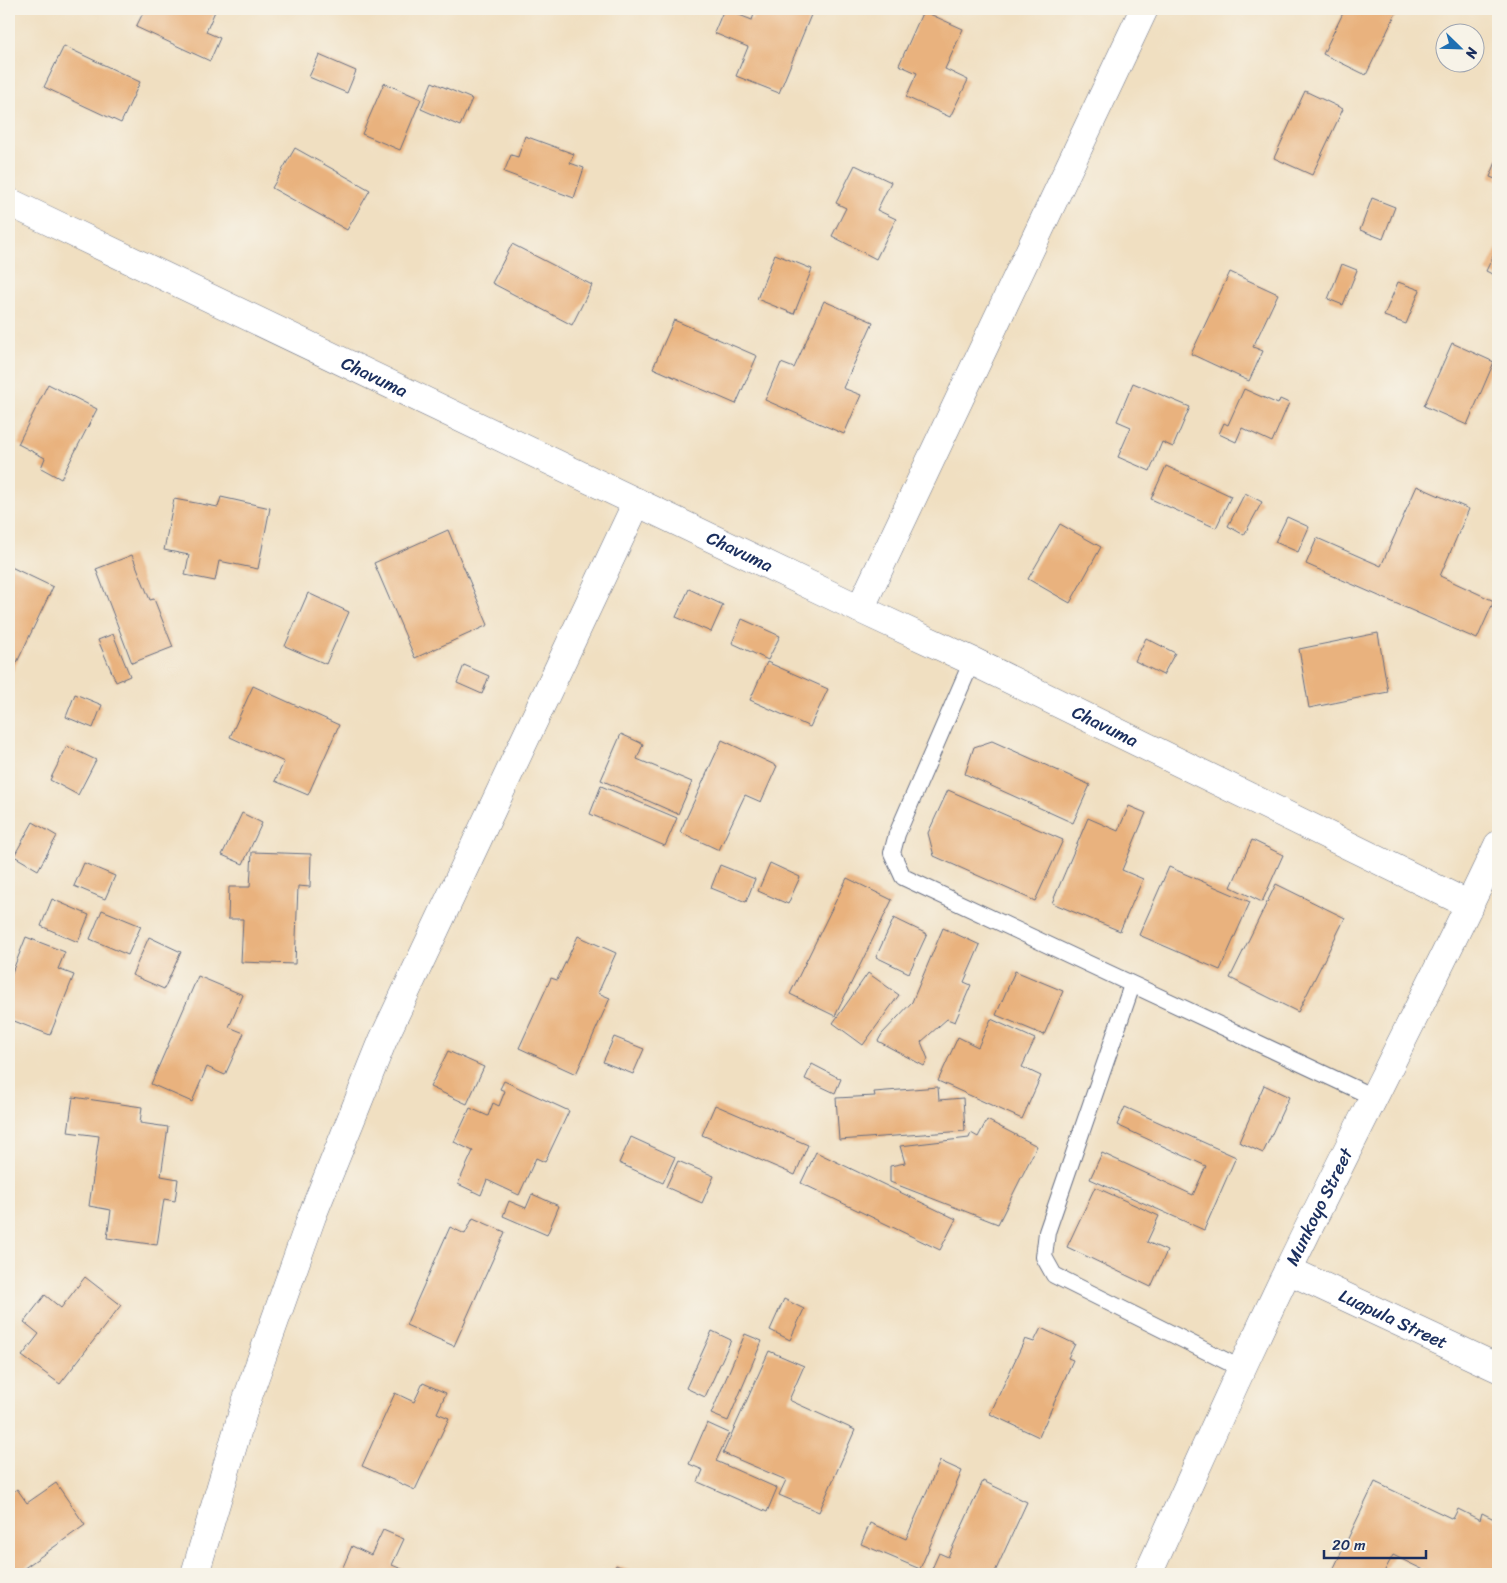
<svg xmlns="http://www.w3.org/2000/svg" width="1507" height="1583" font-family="Sriracha,sans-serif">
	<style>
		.building { fill: #e9b27e }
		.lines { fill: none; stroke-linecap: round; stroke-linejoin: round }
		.service-casing { stroke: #666d81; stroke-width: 18 }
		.minor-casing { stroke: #666d81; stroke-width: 29 }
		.tertiary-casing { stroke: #666d81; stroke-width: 29 }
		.service { stroke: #fff; stroke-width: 16 }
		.minor { stroke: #fff; stroke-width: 28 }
		.tertiary { stroke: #fff; stroke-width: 28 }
		.labels { text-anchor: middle; stroke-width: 4; stroke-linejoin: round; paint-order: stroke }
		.street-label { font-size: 18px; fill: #1b2f5e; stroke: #f7f3e8 }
	</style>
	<rect width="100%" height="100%" fill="#f7f3e8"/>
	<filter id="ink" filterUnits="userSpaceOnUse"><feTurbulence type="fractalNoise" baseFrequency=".02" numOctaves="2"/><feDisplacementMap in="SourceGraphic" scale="10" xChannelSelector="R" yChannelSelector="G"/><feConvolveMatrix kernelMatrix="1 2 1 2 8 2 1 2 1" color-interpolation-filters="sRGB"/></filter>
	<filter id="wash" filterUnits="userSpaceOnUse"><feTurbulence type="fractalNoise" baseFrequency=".0096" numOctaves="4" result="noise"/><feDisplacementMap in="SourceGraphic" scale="20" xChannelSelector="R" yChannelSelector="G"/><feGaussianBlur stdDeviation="1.12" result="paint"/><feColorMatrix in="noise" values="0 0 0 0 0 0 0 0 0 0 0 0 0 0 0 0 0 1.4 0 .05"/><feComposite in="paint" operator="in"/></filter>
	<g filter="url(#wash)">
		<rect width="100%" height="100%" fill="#f0dfc1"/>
		<g id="blocks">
			<!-- building -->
			<g class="building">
				<path d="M145,9H216L206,32L220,38L210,61L136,27Z"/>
				<path d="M724,9L752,20L756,9L813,10L779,93L736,76L748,47L714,33Z"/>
				<path d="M1345,9H1398L1366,75L1323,54Z"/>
				<path d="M923,11L963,29L945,69L968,80L950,117L906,97L917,73L899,65Z"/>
				<path d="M64,46L140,82L121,123L44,87Z"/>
				<path d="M319,55L356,71L347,93L309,77Z"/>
				<path d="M432,82L472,99L460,126L421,109Z"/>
				<path d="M384,83L421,99L400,150L362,134Z"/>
				<path d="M1305,91L1343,109L1312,175L1274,158Z"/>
				<path d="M525,136L574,154L570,163L584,168L574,198L504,172L511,155L518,157Z"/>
				<path d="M295,148L370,190L347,230L272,188Z"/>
				<path d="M1498,157V180L1490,177Z"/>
				<path d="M855,165L891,182L877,210L896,219L876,259L832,236L846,208L836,203Z"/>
				<path d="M1372,198L1395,207L1383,239L1360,230Z"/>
				<path d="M512,244L592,285L572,325L492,283Z"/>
				<path d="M1498,246V277L1486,271Z"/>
				<path d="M775,254L812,269L794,314L757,299Z"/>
				<path d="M1342,264L1357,270L1343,305L1328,299Z"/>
				<path d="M1230,272L1278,294L1253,347L1263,351L1249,381L1191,354Z"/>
				<path d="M1398,282L1420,290L1406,324L1384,316Z"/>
				<path d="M824,301L873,322L843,388L861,395L844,434L765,400L781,363L794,368Z"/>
				<path d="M674,320L757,356L736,404L653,368Z"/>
				<path d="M1452,343L1494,362L1467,425L1424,406Z"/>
				<path d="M1133,383L1190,407L1173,447L1162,442L1150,471L1118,457L1131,427L1117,421Z"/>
				<path d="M48,384L97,409L61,479L41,468L45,458L18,444Z"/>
				<path d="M1244,389L1278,404L1280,399L1289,403L1272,442L1242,428L1236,442L1219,434L1224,423L1228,425Z"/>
				<path d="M1166,466L1231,496L1216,528L1151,499Z"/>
				<path d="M1417,486L1469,509L1440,576L1494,601L1477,639L1306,564L1317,538L1381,566Z"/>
				<path d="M1245,493L1262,502L1244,535L1228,526Z"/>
				<path d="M221,497L270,508L258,569L219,561L215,581L185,575L189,555L164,550L174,499L218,507Z"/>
				<path d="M1287,517L1309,527L1298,552L1275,542Z"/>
				<path d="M1060,524L1101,547L1070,603L1028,579Z"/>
				<path d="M448,530L488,625L415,658L374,563Z"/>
				<path d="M132,555L150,600L154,599L173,647L132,663L96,569Z"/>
				<path d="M9,566L53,587L9,679Z"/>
				<path d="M689,589L723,605L711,632L676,617Z"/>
				<path d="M308,593L349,612L326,664L285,646Z"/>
				<path d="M742,619L780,636L768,660L732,643Z"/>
				<path d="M1378,633L1388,692L1309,708L1299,649Z"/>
				<path d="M113,634L130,676L116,682L98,640Z"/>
				<path d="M1146,638L1175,653L1163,675L1135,661Z"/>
				<path d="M767,662L828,689L810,727L750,700Z"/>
				<path d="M464,665L489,676L482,694L457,683Z"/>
				<path d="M253,686L339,725L308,795L275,781L284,762L230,737Z"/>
				<path d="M75,694L102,705L93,728L66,717Z"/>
				<path d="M621,734L643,744L637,759L692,782L678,814L601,780Z"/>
				<path d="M722,740L777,766L761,802L745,795L719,850L680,832Z"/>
				<path d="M992,741L1090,785L1073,823L965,774L974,747Z"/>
				<path d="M67,746L96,760L78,795L50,780Z"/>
				<path d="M601,786L677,818L665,846L590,814Z"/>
				<path d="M948,790L1063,840L1035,901L934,856L928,833Z"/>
				<path d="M1129,806L1146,813L1122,870L1143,879L1120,931L1052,903L1088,818L1118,831Z"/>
				<path d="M242,813L262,823L243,864L222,855Z"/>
				<path d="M33,822L57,836L38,870L14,856Z"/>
				<path d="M1252,840L1283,855L1262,902L1231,887Z"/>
				<path d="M252,852L311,854L310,887L298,886L295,964L241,962L243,919H228L229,887H250Z"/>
				<path d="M84,863L115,876L105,899L74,886Z"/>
				<path d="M770,863L800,877L788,904L758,891Z"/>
				<path d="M720,865L755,879L746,902L711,888Z"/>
				<path d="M1169,867L1250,902L1220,970L1139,935Z"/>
				<path d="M847,878L892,900L835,1016L790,994Z"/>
				<path d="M1276,884L1345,918L1298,1012L1230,978Z"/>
				<path d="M52,899L89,915L78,942L41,926Z"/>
				<path d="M102,910L141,926L128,955L90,939Z"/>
				<path d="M894,918L927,934L909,973L876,957Z"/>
				<path d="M943,928L980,945L964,982L971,985L955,1022L947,1019L921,1042L928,1059L924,1066L878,1041L882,1034L912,1002Z"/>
				<path d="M578,936L616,953L598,993L610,998L576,1074L519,1048L551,978L557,980Z"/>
				<path d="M26,937L65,952L58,969L74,975L50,1035L9,1019V980Z"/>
				<path d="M149,937L181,952L164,989L132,975Z"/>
				<path d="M1015,971L1063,991L1044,1035L996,1015Z"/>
				<path d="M868,973L899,995L863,1045L833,1023Z"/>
				<path d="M198,976L243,995L229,1027L244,1033L225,1075L207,1067L192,1102L151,1084Z"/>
				<path d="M991,1019L1035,1039L1022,1067L1041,1076L1022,1119L938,1081L958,1037L978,1047Z"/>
				<path d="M614,1037L644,1049L633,1074L603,1062Z"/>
				<path d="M448,1051L484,1067L467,1104L430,1087Z"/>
				<path d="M812,1064L841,1079L835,1093L805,1079Z"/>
				<path d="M504,1081L569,1111L545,1162L536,1158L519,1195L487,1180L481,1195L458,1184L473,1151L454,1142L470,1108L488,1116L493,1103L499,1106L505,1091L500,1089Z"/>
				<path d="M1264,1085L1289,1097L1263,1153L1239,1142Z"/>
				<path d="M938,1087L939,1100L963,1098L965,1131L839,1140L836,1098L875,1096L874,1092Z"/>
				<path d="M73,1097L142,1107L140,1123L168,1127L161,1176L178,1179L175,1201L164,1199L157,1245L107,1238L111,1210L89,1206L99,1136L68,1132Z"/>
				<path d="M715,1105L808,1145L795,1175L702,1135Z"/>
				<path d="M1125,1107L1236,1157L1204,1230L1090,1179L1102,1153L1193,1195L1206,1166L1117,1125Z"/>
				<path d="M987,1120L1037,1146L998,1224L890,1182V1166L905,1163L900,1146L969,1138L971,1133L978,1137Z"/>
				<path d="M631,1137L675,1157L663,1183L619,1163Z"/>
				<path d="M816,1152L956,1219L940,1250L801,1183Z"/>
				<path d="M678,1161L714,1176L702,1203L666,1187Z"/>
				<path d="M1095,1187L1159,1216L1147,1242L1167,1251L1151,1287L1067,1247Z"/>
				<path d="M532,1194L559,1206L547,1235L503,1216L509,1201L526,1208Z"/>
				<path d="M473,1218L505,1232L454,1346L406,1325L450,1227L465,1234Z"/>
				<path d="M85,1277L121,1305L60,1384L22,1356L39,1334L24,1322L45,1295L61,1308Z"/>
				<path d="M784,1299L804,1309L790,1340L770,1330Z"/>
				<path d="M1041,1328L1075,1344L1068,1358L1073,1360L1039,1437L990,1414L1025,1339L1034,1342Z"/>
				<path d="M712,1331L731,1340L705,1397L686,1388Z"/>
				<path d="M745,1334L762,1341L728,1421L711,1414Z"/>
				<path d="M769,1351L804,1366L789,1400L855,1430L819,1512L779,1495L786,1480L723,1453Z"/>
				<path d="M423,1383L446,1393L437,1413L449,1418L415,1490L362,1466L395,1393L414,1402Z"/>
				<path d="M707,1423L729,1433L716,1461L777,1488L767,1512L698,1482L703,1470L689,1464Z"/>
				<path d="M940,1461L962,1471L920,1569L861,1544L870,1523L906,1539Z"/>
				<path d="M983,1481L1027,1502L994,1574H939L931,1571L939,1553L948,1557Z"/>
				<path d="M1375,1482L1453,1519L1458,1509L1480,1520L1482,1513L1498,1521V1565L1494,1574H1432L1393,1555L1383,1574H1331Z"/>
				<path d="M56,1483L85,1525L16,1574H9V1495L17,1489L27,1503Z"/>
				<path d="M383,1530L404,1539L392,1565L404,1570L402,1574H340L352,1546L371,1555Z"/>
				<path d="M616,1565L637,1574H612Z"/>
			</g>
		</g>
	</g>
	<g filter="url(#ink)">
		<use href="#blocks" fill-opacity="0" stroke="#666d81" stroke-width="1"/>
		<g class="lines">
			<defs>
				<g id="service">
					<path d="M972,661L897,834L892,853L903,877L1373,1097"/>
					<path d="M1132,985L1047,1232L1044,1257L1054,1275L1242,1369"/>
				</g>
				<g id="minor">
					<path d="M860,609L1144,9"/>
					<path d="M195,1574L245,1405L312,1216L383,1040L637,502"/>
				</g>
				<g id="tertiary">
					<path id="s1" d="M9,202L860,609L972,661L1470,905"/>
					<path id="s2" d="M1288,1270L1498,1368"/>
					<path id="s3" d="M1148,1574C1195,1472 1240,1369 1289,1268C1358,1126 1431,987 1498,845"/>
				</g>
			</defs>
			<!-- service casing -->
			<use href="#service" class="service-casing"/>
			<!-- minor casing -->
			<use href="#minor" class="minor-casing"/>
			<!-- tertiary casing -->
			<use href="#tertiary" class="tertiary-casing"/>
			<!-- service -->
			<use href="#service" class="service"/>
			<!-- minor -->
			<use href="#minor" class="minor"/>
			<!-- tertiary -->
			<use href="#tertiary" class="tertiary"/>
		</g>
	</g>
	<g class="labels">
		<!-- street labels -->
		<g class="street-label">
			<text dy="6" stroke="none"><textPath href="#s1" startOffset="405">Chavuma</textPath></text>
			<text dy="6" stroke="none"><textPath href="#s1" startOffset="810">Chavuma</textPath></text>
			<text dy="6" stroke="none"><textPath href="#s1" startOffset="1215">Chavuma</textPath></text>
			<text dy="6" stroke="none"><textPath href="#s3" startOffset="405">Munkoyo Street</textPath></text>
			<text dy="6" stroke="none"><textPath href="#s2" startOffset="116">Luapula Street</textPath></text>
		</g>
	</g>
	<!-- margin -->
	<rect width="1507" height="1583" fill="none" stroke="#f7f3e8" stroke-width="30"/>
	<!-- north arrow -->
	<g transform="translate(1460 48) rotate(113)"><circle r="24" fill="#f7f3e8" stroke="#9fa5b1"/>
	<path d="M0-4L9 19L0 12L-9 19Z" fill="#1f6fb2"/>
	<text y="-8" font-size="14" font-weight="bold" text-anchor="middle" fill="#1b2f5e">N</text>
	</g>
	<!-- scale -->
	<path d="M1324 1550v8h102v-8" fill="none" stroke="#1b2f5e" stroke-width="2.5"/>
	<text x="1332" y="1550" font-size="15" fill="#1b2f5e" stroke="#f7f3e8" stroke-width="4" paint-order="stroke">20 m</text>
</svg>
